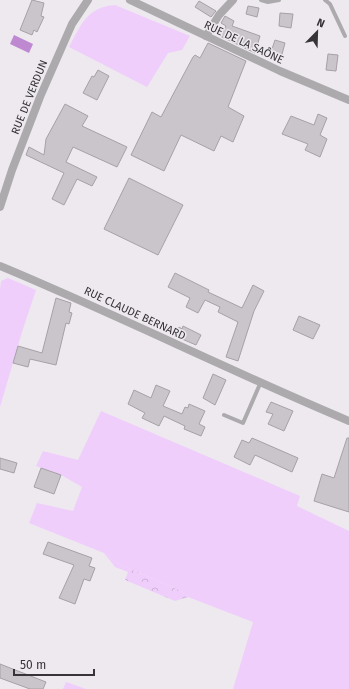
<svg xmlns="http://www.w3.org/2000/svg" width="349" height="689" font-family="'Fira Sans',sans-serif">
	<style>
		.green { fill: #f0cefc }
		.forest { fill: url(#forest-crowns) }
		.water { fill: #bf89d1 }
		.building { fill: #cac5cb; stroke: #a5a1a6 }
		.lines { fill: none; stroke-linecap: round; stroke-linejoin: round }
		.lane { stroke: #acaaad; stroke-width: 4 }
		.street { stroke: #acaaad; stroke-width: 8 }
		.labels { text-anchor: middle; stroke-width: 3; stroke-linejoin: round; paint-order: stroke }
		.street-label { font-size: 11px; fill: #363436; stroke: #ede9ef }
	</style>
	<defs>
		<pattern id="forest-crowns" width="20" height="18" patternUnits="userSpaceOnUse"><rect width="20" height="18" fill="#f0cefc"/><path d="M2 6a3 3 0 1 1 6 0M12 15a3 3 0 1 1 6 0" fill="none" stroke="#ceb2d9"/></pattern>
	</defs>
	<rect width="100%" height="100%" fill="#ede9ef"/>
	<!-- green -->
	<g class="green">
		<path d="M115,5L190,36L182,50L168,53L147,87L69,47C81,25 87,7 115,5Z"/>
		<path d="M8,278L36,290L22,332L0,407V290L1,281Z"/>
		<path d="M101,411L300,496L297,506L349,531V689H233L253,622L188,597L181,591L121,565L104,553L29,523L37,503L73,511L82,487L63,476L36,466L43,451L78,460Z"/>
		<path d="M66,682L86,689H63Z"/>
	</g>
	<!-- forest -->
	<path class="forest" d="M104,553L121,565L181,591L188,597L175,601L125,580L128,572L115,567Z"/>
	<!-- water -->
	<path class="water" d="M14,35L33,44L29,53L10,44Z"/>
	<!-- building -->
	<g class="building">
		<path d="M32,0L44,3L41,16L44,17L37,32L34,30L32,35L20,30Z"/>
		<path d="M199,1L216,11L211,17L195,7Z"/>
		<path d="M248,6L259,8L257,17L246,14Z"/>
		<path d="M280,13L293,14L291,28L279,26Z"/>
		<path d="M225,16L234,21L232,26L260,36L255,53L220,36L226,26L221,23Z"/>
		<path d="M275,40L285,43L281,58L270,55Z"/>
		<path d="M208,43L246,61L228,107L244,116L233,142L221,136L214,151L181,135L164,171L131,155L152,112L161,117L193,57L195,55L200,58Z"/>
		<path d="M328,54L338,55L336,71L326,70Z"/>
		<path d="M98,70L109,76L97,100L83,93L92,76L94,77Z"/>
		<path d="M65,104L88,116L82,126L127,147L117,167L73,147L66,162L97,177L92,186L77,179L64,205L52,199L64,173L26,155L29,147L44,155L46,139Z"/>
		<path d="M318,114L327,118L320,135L327,139L320,157L305,150L308,144L282,134L291,116L314,125Z"/>
		<path d="M129,178L183,205L158,255L104,229Z"/>
		<path d="M175,273L209,290L208,292L242,308L253,285L264,291L254,311L238,361L226,357L238,322L218,312L220,307L205,300L198,313L186,307L190,298L168,287Z"/>
		<path d="M56,298L71,303L69,312L72,313L69,324L66,323L56,365L30,359L28,367L13,363L18,346L42,353Z"/>
		<path d="M299,316L320,325L313,339L293,330Z"/>
		<path d="M183,326L201,335L196,345L175,336L179,327L182,329Z"/>
		<path d="M213,374L226,380L215,405L203,398Z"/>
		<path d="M156,385L170,391L163,406L182,414L185,407L188,408L189,404L205,411L199,424L205,427L201,436L184,429L185,426L164,416L159,426L142,418L145,413L128,404L134,390L151,398Z"/>
		<path d="M271,402L293,411L284,431L268,424L273,414L266,412Z"/>
		<path d="M252,438L298,458L292,472L255,455L250,465L234,457L242,440L249,443Z"/>
		<path d="M347,438H349V512L314,501L322,474L334,478Z"/>
		<path d="M0,458L17,463L14,473L0,469Z"/>
		<path d="M41,468L61,475L54,494L34,487Z"/>
		<path d="M48,542L92,558L89,566L95,568L90,581L84,579L75,604L59,598L74,565L43,554Z"/>
		<path d="M0,664L46,682L43,689H30L0,678Z"/>
	</g>
	<g class="lines">
		<!-- lane -->
		<g class="lane">
			<path d="M261,0L268,2L279,0"/>
			<path d="M325,0L330,4L345,36"/>
			<path d="M224,415L243,423L260,384"/>
		</g>
		<!-- street -->
		<g class="street">
			<path d="M130,0L280,71L349,100"/>
			<path d="M206,36L219,15L233,0"/>
			<path d="M0,207L12,170L40,97L72,24L88,0"/>
			<path d="M0,266C118,315 232,372 349,421"/>
		</g>
	</g>
	<g class="labels">
		<!-- street labels -->
		<g class="street-label">
			<text transform="translate(244 42) rotate(25)" y="4">RUE DE LA SAÔNE</text>
			<text transform="translate(29 97) rotate(-68)" y="4">RUE DE VERDUN</text>
			<text transform="translate(135 313) rotate(25)" y="4">RUE CLAUDE BERNARD</text>
		</g>
	</g>
	<!-- north arrow -->
	<g transform="translate(317 32) rotate(23)" stroke="#ede9ef" stroke-width="3" paint-order="stroke">
	<path d="M0-3L7 15L0 10L-7 15Z" fill="#363436"/>
	<text y="-6" font-size="11" font-weight="bold" text-anchor="middle" fill="#363436">N</text>
	</g>
	<!-- scale -->
	<path d="M14 669v6h80v-6" fill="none" stroke="#363436" stroke-width="2"/>
	<text x="20" y="669" font-size="12" fill="#363436" stroke="#ede9ef" stroke-width="3" paint-order="stroke">50 m</text>
</svg>
